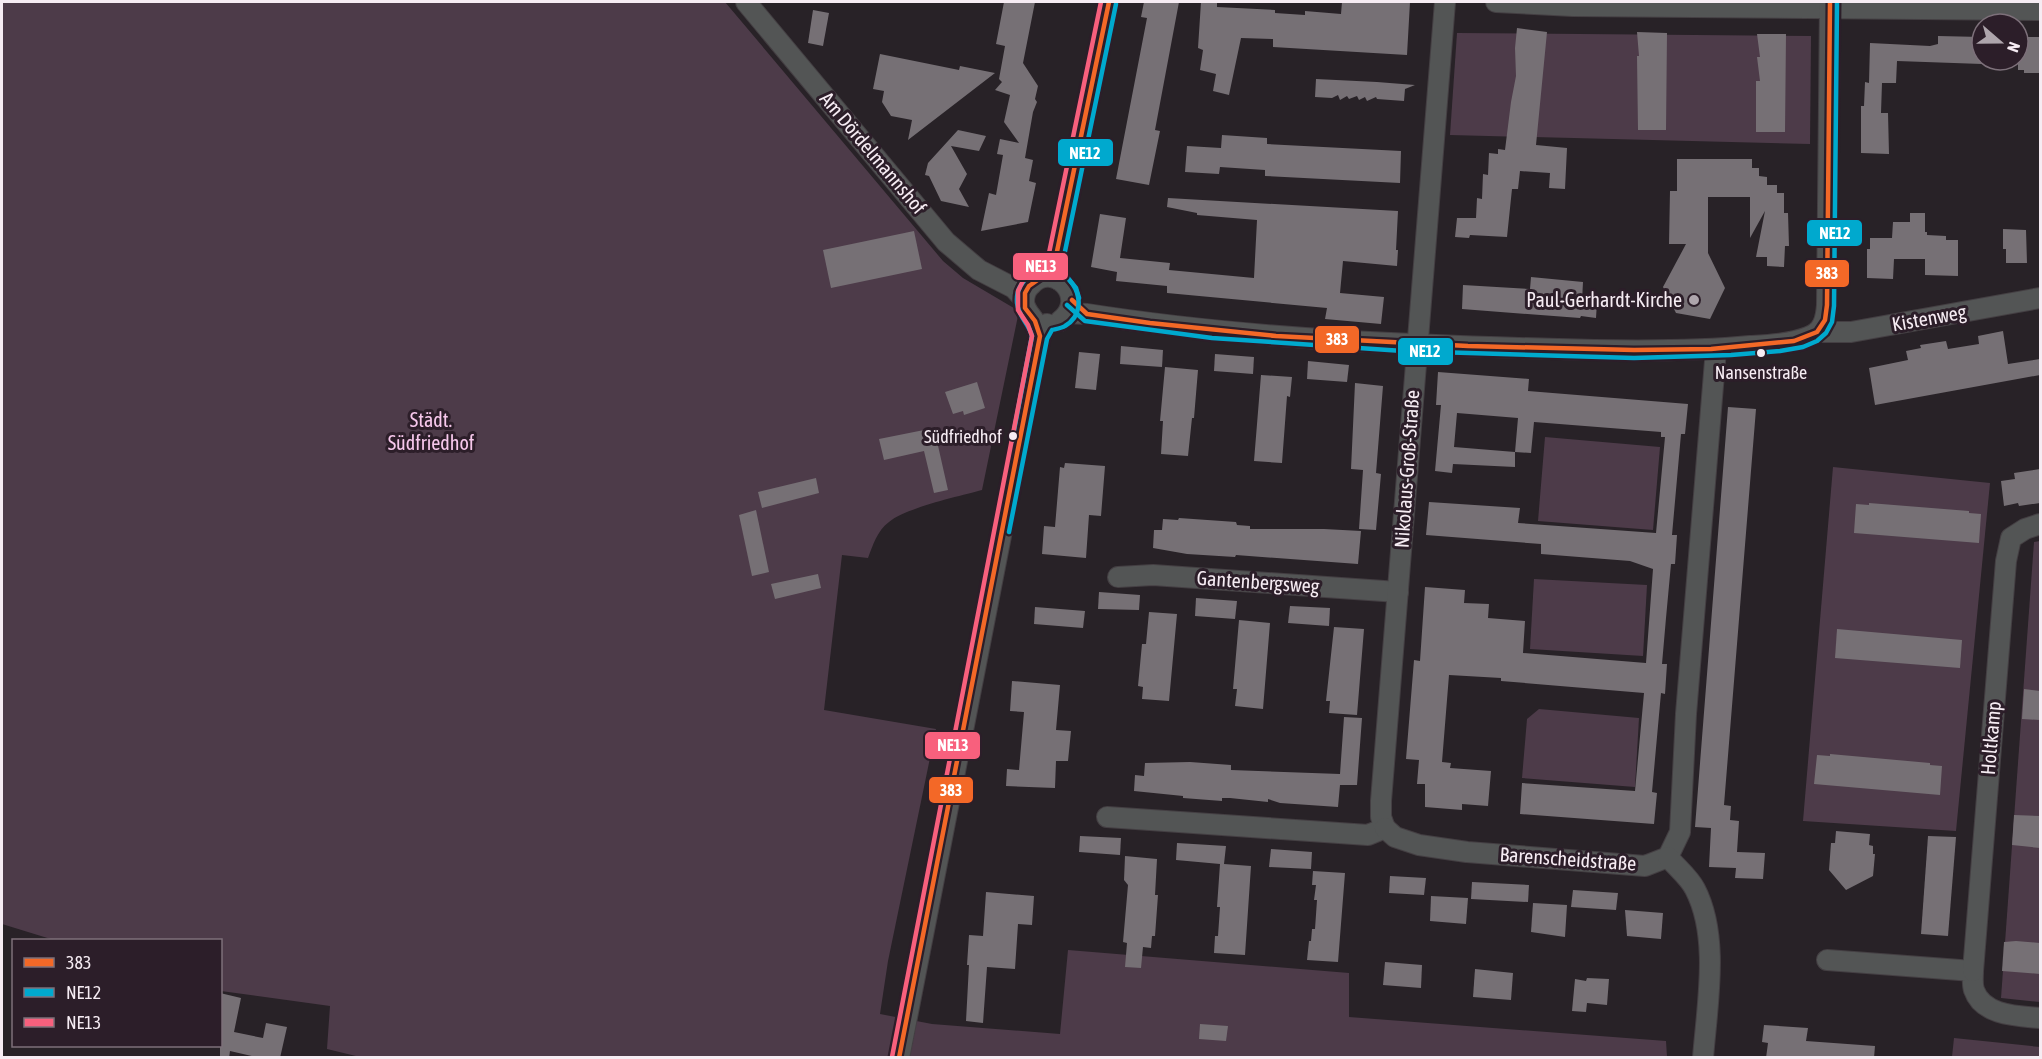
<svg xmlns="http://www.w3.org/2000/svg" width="2042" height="1059" font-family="'Asap Condensed',sans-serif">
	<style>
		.green { fill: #4d3b49 }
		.building { fill: #767075 }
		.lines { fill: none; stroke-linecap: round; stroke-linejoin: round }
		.minor-casing { stroke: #443f43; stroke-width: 22 }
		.minor { stroke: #535555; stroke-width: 20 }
		.bus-1-casing { stroke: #2c1e29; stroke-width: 9 }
		.bus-2-casing { stroke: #2c1e29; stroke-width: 9 }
		.bus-3-casing { stroke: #2c1e29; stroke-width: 9 }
		.bus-1 { stroke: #f36827; stroke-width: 4.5 }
		.bus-2 { stroke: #00a9ce; stroke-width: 4.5 }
		.bus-3 { stroke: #f8607d; stroke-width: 4.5 }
		.poi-dot { fill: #aea5ac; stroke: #2c1e29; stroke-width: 2 }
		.bus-dot { fill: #f6ecf3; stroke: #2c1e29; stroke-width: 2 }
		.labels { text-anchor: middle; stroke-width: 6; stroke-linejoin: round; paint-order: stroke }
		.bus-label { font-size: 18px; fill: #f6ecf3; stroke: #2c1e29 }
		.street-label { font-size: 20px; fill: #f6ecf3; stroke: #2c1e29 }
		.poi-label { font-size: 20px; fill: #f6ecf3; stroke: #2c1e29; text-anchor: end }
		.park-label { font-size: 20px; fill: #f7c8ec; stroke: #2c1e29 }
		.line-badge { stroke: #2c1e29; stroke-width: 2 }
		.badge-label { font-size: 16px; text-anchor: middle; font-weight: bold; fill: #fff }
	</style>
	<rect width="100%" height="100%" fill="#282227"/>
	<!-- green -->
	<g class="green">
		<path d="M2,2H725L943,261L963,278L1019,311L982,490C960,496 905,508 889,522C877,531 873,545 868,558L842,555L824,710L936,729L888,961L880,1014L932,1024L1060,1034L1068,950L1349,973V1017L1666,1041L1667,1057H360L327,1049L330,1006L221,991L220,940H54L2,924Z"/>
		<path d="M1457,33L1811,36L1810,144L1450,135Z"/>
		<path d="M1545,437L1660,447L1653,530L1538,521Z"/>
		<path d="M1833,467L1990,483L1956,831L1803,821Z"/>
		<path d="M2040,541V1002L2001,998L2034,542Z"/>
		<path d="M1534,579L1647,585L1643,656L1530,649Z"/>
		<path d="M1539,709L1639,718L1635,787L1522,778L1527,719Z"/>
		<path d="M1954,1038L2040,1047V1057H1952Z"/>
	</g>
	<!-- building -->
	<g class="building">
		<path d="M1004,2H1035L1023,63L1038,86L1035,99L1037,102L1033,112L1025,158L1033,160L1029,181L1036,183L1028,222L981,231L989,193L996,195L1003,155L997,154L1000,139L1019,143L1004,122L1010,95L995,90L1002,82L999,79L1005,46L996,44Z"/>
		<path d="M1144,2H1179L1155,130L1160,131L1149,185L1116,179L1147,18L1141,17Z"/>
		<path d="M1201,2H1217V7L1275,10V13L1305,15V11L1341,14L1342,2H1410L1407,55L1273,47V39L1241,38L1229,95L1213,91L1216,74L1200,70L1203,50L1198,48Z"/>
		<path d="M813,10L829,13L823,46L808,43Z"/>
		<path d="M1517,28L1547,32L1536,145L1567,148L1565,189L1549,188L1550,173L1520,171L1518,189H1512L1507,237L1470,235L1469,238L1455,237L1457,218H1476L1477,198L1482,199L1483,174L1488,175L1489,153L1498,154V149L1505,150L1511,102L1516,76L1515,48Z"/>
		<path d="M1637,32L1667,33L1666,130H1638L1637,56H1639Z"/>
		<path d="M1757,34H1786L1785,132H1756V81H1760L1757,57H1760Z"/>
		<path d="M1938,36L1982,37V64L1897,61L1896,83H1882L1881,113H1888L1889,154L1861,153V106H1864L1865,82L1869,83L1870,43L1930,46L1938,44Z"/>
		<path d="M2018,37H2040V73H2024V70H2018Z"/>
		<path d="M880,54L959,70L960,66L995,73L908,140L912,120L891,116L882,102L884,91L873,89Z"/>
		<path d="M1316,79L1377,82L1415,85L1405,89L1404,101L1377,99L1376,97L1367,101L1365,97L1359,100L1357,96L1349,99L1347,96L1340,100L1338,95L1332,98L1315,97Z"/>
		<path d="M958,130L986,136L979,151L951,146L967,174L959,189L969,207L941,201L929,176L925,175L928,163Z"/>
		<path d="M1222,135L1267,138V144L1401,151L1400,183L1265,176V170L1220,167L1219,174L1185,172L1187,146L1221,148Z"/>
		<path d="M1677,159H1752V168H1759V176L1767,177V185H1777V193H1784V213H1788L1789,246H1785L1784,267L1767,266V257H1756L1765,211L1750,238V197H1708V253L1725,288L1710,319L1676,313L1663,287L1686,244H1669L1670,191H1677Z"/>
		<path d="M1168,198L1398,211L1396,250H1398L1397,266L1343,261L1340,293L1384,297L1381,324L1325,319L1327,308L1167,293V286L1116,281L1117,272L1091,267L1100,214L1126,218L1120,258L1170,263L1169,270L1254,278L1257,220L1197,215V213L1167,207Z"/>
		<path d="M1910,213H1925V232H1927V235L1946,236V240H1958V276L1925,275V259H1894L1893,279L1867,278V249H1870V238H1892L1893,222H1910Z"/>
		<path d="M2003,229L2026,230L2027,263H2006V249H2003Z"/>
		<path d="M914,231L922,269L831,288L823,250Z"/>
		<path d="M1531,277L1583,282L1582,301L1597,302L1596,318L1581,316L1580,318L1462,309L1463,285L1530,289Z"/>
		<path d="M2003,331L2008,364L2040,359V375L1875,405L1869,368L1908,360L1906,351L1921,348L1920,345L1946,341L1948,349L1979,344L1978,336Z"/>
		<path d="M1121,346L1163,350L1162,367L1120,364Z"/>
		<path d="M1079,352L1100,354L1096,390L1075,388Z"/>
		<path d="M1215,354L1254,357L1253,374L1214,371Z"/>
		<path d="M1308,361L1349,365L1347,382L1307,379Z"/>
		<path d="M1165,367L1198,370L1194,418H1192L1188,456L1161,454L1163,421H1160Z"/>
		<path d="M1438,372L1529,379L1528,391L1688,404L1685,434H1681L1672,535H1677L1675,564H1671L1666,618L1662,664H1667L1665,694L1661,693L1652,792L1657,793L1654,824L1520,814L1522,783L1635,791L1644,693L1501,681V678L1449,675L1442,762L1451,763L1450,768L1491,771L1488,806L1462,804V810L1425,807V784H1417L1419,760L1406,759L1414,660L1420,661L1425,587L1465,590L1464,603L1489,604L1488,618L1525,621L1523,653L1646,663L1653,569L1630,561L1541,554V544L1426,535L1429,502L1520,508L1518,523L1656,533L1665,437H1661V432L1534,422L1531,453L1515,452L1518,418L1457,413L1454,447L1515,452V467L1453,464L1452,473L1435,471L1441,405H1436Z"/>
		<path d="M1261,375L1292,377L1290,397L1287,396L1282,463L1254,461Z"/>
		<path d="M977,382L985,408L964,415L963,411L953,414L945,392Z"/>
		<path d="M1355,383L1383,386L1376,473L1381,474L1376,530L1359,529L1363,470L1351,469Z"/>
		<path d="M1728,407L1756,409L1724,805L1731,806L1730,820L1739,821L1737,852L1765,853L1763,879L1735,878L1736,868L1709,867L1711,828L1695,827Z"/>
		<path d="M934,428L948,490L934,493L924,451L884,460L879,439Z"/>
		<path d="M1065,463L1105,466L1101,516L1089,515L1086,558L1042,554L1044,526L1055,527L1060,467L1064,468Z"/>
		<path d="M2040,469V503L2019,506L2018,503L2004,506L2001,481L2015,479L2014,473Z"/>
		<path d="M816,478L819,493L762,508L758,492Z"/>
		<path d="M1869,503L1969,511V513L1981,514L1979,543L1854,533L1856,504L1869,505Z"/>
		<path d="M756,510L769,572L752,576L739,515Z"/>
		<path d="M1179,518L1236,522L1237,525L1250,526V529H1324L1361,531L1358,564L1236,555L1235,557L1187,554L1153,548L1154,530H1162L1163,519L1178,520Z"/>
		<path d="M818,574L821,588L775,599L771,584Z"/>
		<path d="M1099,592L1140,595L1139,610L1098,609Z"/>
		<path d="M1196,598L1237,601L1235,619L1195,616Z"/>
		<path d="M1290,606L1330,608L1329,626L1288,623Z"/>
		<path d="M1035,607L1085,611L1083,628L1034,624Z"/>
		<path d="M1149,612L1177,614L1169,701L1142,699L1143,687L1138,686L1142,644H1146Z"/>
		<path d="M1239,620L1270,623L1263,709L1235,706L1237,689H1233Z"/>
		<path d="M1334,627L1364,629L1357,715L1329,713L1330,701H1326Z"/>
		<path d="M1837,629L1962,640L1960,668L1835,658Z"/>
		<path d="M1012,681L1060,685L1056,730L1071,731L1068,761H1056L1055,788L1006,786L1007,769L1019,770L1024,712L1010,711Z"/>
		<path d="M2024,689L2040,691V720L2022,719Z"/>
		<path d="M1344,717L1362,718L1357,785H1340L1338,807L1280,803L1268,799V802L1230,798H1222V801L1183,798V796L1134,791L1135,775L1144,776L1145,763L1190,762L1231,765V770L1340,774Z"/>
		<path d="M1830,754L1930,763V765L1942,766L1940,795L1814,784L1817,755L1830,756Z"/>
		<path d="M2014,815L2040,816V848L2012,845Z"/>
		<path d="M1836,831L1870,834L1869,845L1873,846V854H1875L1873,876L1846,890L1829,870L1831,843H1835Z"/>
		<path d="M1080,836L1121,838L1120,855L1079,852Z"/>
		<path d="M1928,836L1956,837L1948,936L1921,934Z"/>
		<path d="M1177,843L1226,846L1224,864L1251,866L1245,955L1214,953L1215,936H1218L1220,907H1217L1220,864L1176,860Z"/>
		<path d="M1271,849L1312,852L1311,869L1269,867Z"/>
		<path d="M1125,856L1157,859L1155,895H1158L1155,936H1152L1151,948L1143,947L1141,968L1125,967L1127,943L1123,942L1128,885L1124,880Z"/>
		<path d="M1313,871L1345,873L1338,962L1307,960L1309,941H1311L1312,929H1315L1317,900H1314L1316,885H1312Z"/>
		<path d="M1390,876L1426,878L1424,895L1389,893Z"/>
		<path d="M1472,882L1529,885L1528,902L1471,899Z"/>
		<path d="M1573,890L1618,893L1616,910L1571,907Z"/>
		<path d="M986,892L1034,896L1032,925L1018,924L1015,969L987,967L983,1023L966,1021L969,965H967L969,935L983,936Z"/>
		<path d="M1431,896L1468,898L1466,924L1430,921Z"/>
		<path d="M1533,903L1567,905L1565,937L1531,932Z"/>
		<path d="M1625,910L1663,913L1661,939L1627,936Z"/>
		<path d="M2016,941L2040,943V974L2002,971L2004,942Z"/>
		<path d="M1385,962L1422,965L1421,988L1383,985Z"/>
		<path d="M1475,969L1513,973L1511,1000L1473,997Z"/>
		<path d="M1587,978L1609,979L1607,1005L1587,1003L1586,1012L1572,1011L1575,979L1586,981Z"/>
		<path d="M220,993L241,998L234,1032L263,1038L266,1023L287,1027L280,1058H260L230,1051L229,1058H220Z"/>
		<path d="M1200,1024L1228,1026L1226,1041L1199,1039Z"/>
		<path d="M1764,1025L1808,1028L1806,1041L1875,1046L1874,1058H1766L1768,1043L1762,1042Z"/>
	</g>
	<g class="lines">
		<defs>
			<g id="minor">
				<path d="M746,2L946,242L979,270L1014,288L1024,299"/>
				<path d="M1496,2L1573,6L2040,10"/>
				<path d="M1059,280L1055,261L1109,2"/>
				<path d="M1068,313L1087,314C1253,340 1426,346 1595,350C1647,351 1698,351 1750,346C1768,345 1790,344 1808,337C1823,332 1826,319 1827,305L1830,2"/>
				<path d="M1817,332H1851L2040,298"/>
				<path d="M1040,336C1038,331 1037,326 1035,322C1031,315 1025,311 1024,302C1024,295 1026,289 1031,285C1053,260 1090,298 1060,321"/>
				<path d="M1118,577L1153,575L1398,592"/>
				<path d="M1107,817L1368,835L1385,828"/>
				<path d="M1385,828L1381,817V801L1445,2"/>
				<path d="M1385,828L1395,837L1419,845L1467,852L1645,866L1668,857L1680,832L1686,714L1716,349"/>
				<path d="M1668,857C1676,867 1689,877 1695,889C1720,937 1707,1005 1703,1058"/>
				<path d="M1827,960L1973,971C1973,977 1972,984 1974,990C1983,1016 2018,1016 2040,1018"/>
				<path d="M1973,971L2006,561L2011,538L2025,529L2040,524"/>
				<path d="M899,1058L1040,336L1047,324"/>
			</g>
		</defs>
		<!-- minor casing -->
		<use href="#minor" class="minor-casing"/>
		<!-- minor -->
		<use href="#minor" class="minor"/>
		<defs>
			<g id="bus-1">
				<path d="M1072,300L1087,314L1150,323L1276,336L1468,346L1634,350L1711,349L1794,341L1817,332L1825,320L1827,305L1830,2"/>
				<path d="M899,1058L1040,336L1035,321L1025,308V293L1029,286L1042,277L1055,261L1109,2"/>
			</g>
			<g id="bus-2">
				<path d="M1079,298L1076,288L1066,276L1063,261L1116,4"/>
				<path d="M1067,305L1085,321L1212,338L1403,351L1634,358L1731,355L1780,351L1803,347L1817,341L1826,333L1832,322L1834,306L1837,2"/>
				<path d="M1009,532L1047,339L1052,330C1056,329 1062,328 1065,326C1098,307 1065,251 1030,276C1021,282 1016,291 1017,303C1018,316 1029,324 1032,336L1012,441"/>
			</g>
			<path id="bus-3" d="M892,1057L1032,336L1028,325L1018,310V291L1023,281L1037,271L1048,258L1101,2"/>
		</defs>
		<!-- bus-1 casing -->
		<use href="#bus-1" class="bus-1-casing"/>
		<!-- bus-2 casing -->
		<use href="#bus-2" class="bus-2-casing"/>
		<!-- bus-3 casing -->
		<use href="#bus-3" class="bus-3-casing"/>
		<!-- bus-1 -->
		<use href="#bus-1" class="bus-1"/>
		<!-- bus-2 -->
		<use href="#bus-2" class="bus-2"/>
		<!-- bus-3 -->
		<use href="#bus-3" class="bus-3"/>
	</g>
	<!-- markers -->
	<circle class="poi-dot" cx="1694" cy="300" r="6"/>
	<g class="bus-dot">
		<circle cx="1761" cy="353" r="5"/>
		<circle cx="1013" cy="436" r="5"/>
	</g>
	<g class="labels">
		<!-- bus labels -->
		<g class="bus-label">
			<text x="1761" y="379">Nansenstraße</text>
			<text x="1002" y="443" text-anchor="end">Südfriedhof</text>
		</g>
		<!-- street labels -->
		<g class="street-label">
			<text transform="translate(873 153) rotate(50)" y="7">Am Dördelmannshof</text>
			<text transform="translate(1929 318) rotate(-10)" y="7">Kistenweg</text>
			<text transform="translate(1407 469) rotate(-86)" y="7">Nikolaus-Groß-Straße</text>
			<text transform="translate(1258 582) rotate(4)" y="7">Gantenbergsweg</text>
			<text transform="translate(1991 738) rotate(-85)" y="7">Holtkamp</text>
			<text transform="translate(1568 859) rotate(4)" y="7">Barenscheidstraße</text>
		</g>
		<!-- poi labels -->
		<g class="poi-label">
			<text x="1682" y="307">Paul-Gerhardt-Kirche</text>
		</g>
		<!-- park labels -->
		<g class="park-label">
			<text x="431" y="427">Städt.<tspan x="431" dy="23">Südfriedhof</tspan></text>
		</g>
	</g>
	<g class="line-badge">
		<rect x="1057" y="138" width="57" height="29" rx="6" fill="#00a9ce"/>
		<rect x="1806" y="219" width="57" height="28" rx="6" fill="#00a9ce"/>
		<rect x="1012" y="252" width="57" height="29" rx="6" fill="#f8607d"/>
		<rect x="1804" y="259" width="46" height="29" rx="6" fill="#f36827"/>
		<rect x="1314" y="325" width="46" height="29" rx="6" fill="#f36827"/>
		<rect x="1397" y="337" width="57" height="29" rx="6" fill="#00a9ce"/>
		<rect x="924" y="731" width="57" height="29" rx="6" fill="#f8607d"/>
		<rect x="928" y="776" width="46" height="28" rx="6" fill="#f36827"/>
	</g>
	<g class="badge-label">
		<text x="1085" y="159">NE12</text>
		<text x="1835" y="239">NE12</text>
		<text x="1041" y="272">NE13</text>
		<text x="1827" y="279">383</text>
		<text x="1337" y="345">383</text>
		<text x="1425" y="357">NE12</text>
		<text x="953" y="751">NE13</text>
		<text x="951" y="796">383</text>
	</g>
	<!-- border -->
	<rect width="2042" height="1059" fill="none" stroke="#f6ecf3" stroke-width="6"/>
	<!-- legend -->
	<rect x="12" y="939" width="210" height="108" fill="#2c1e29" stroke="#7d707a" stroke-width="1.5"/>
	<rect x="24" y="958" width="30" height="9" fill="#f36827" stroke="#7d707a" stroke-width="1.5"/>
	<text x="66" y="969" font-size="18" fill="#f6ecf3">383</text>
	<rect x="24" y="988" width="30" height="9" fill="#00a9ce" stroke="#7d707a" stroke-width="1.5"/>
	<text x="66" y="999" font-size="18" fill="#f6ecf3">NE12</text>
	<rect x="24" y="1018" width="30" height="9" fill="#f8607d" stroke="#7d707a" stroke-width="1.5"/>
	<text x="66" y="1029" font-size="18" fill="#f6ecf3">NE13</text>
	<!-- north arrow -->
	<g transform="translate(2000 42) rotate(110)"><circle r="28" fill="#2c1e29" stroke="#7d707a" stroke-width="1.5"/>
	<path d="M0-4.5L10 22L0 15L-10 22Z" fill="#aea5ac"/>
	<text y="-9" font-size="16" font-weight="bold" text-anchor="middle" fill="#f6ecf3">N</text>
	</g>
</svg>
